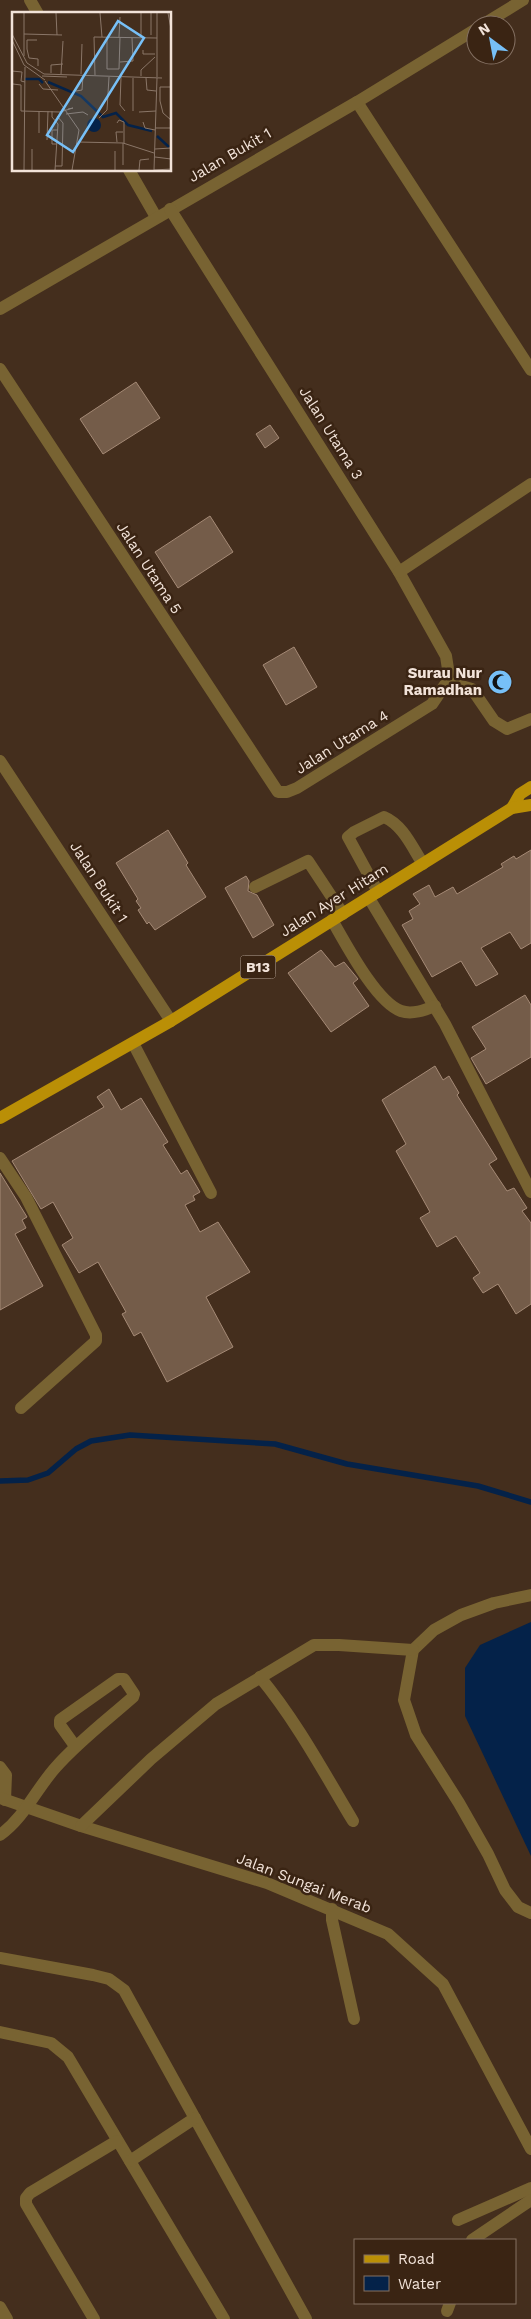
<svg xmlns="http://www.w3.org/2000/svg" width="531" height="2319" font-family="'Work Sans',sans-serif">
	<style>
		.water { fill: #042249 }
		.lines { fill: none; stroke-linecap: round; stroke-linejoin: round }
		.stream { stroke: #042249; stroke-width: 5.5 }
		.building { fill: #745c49; stroke: #a58a76 }
		.minor { stroke: #786332; stroke-width: 12 }
		.major { stroke: #ba8f06; stroke-width: 12 }
		.labels { text-anchor: middle; stroke-width: 5; stroke-linejoin: round; paint-order: stroke }
		.shield { fill: #3a2413; stroke: #bbaa9e; stroke-width: 1 }
		.shield-label { font-size: 14px; font-weight: bold; fill: #f2e3d9 }
		.street-label { font-size: 15px; fill: #f2e3d9; stroke: #3a2413 }
		.poi-label { font-size: 15px; font-weight: bold; fill: #f2e3d9; stroke: #3a2413; text-anchor: end }
		.inset-river { fill: none; stroke: #042249; stroke-width: 2.5 }
		.inset-road { fill: none; stroke: #8a7668; stroke-width: 1 }
		.view { fill: #77c0f7; fill-opacity: 0.15; stroke: #77c0f7; stroke-width: 2.5 }
		.inset-edge { fill: none; stroke: #f2e3d9; stroke-width: 2.5 }
	</style>
	<rect width="100%" height="100%" fill="#442e1d"/>
	<!-- water -->
	<path class="water" d="M531,1622V1856L465,1716V1668L480,1645Z"/>
	<g class="lines">
		<!-- stream -->
		<path class="stream" d="M0,1481L28,1480L48,1473L76,1449L91,1441L130,1435L275,1444L347,1464L478,1486L531,1502"/>
	</g>
	<!-- building -->
	<g class="building">
		<path d="M136,382L160,418L103,454L80,419Z"/>
		<path d="M270,425L279,438L265,448L256,434Z"/>
		<path d="M210,516L233,552L178,588L155,552Z"/>
		<path d="M294,647L317,687L286,705L263,665Z"/>
		<path d="M168,830L188,863L186,865L206,897L155,930L149,922L147,924L138,910L141,908L136,901L138,899L116,863Z"/>
		<path d="M531,850V943L521,949L510,932L481,948L498,974L476,986L461,961L432,977L402,925L413,919L409,911L420,904L413,894L429,885L435,897L453,887L457,894L503,867L501,864L514,856L516,859Z"/>
		<path d="M246,876L249,881L248,891L257,895L274,925L253,938L225,888Z"/>
		<path d="M321,950L335,967L344,962L358,979L353,983L369,1006L331,1032L288,973Z"/>
		<path d="M525,995L531,1005V1057L486,1084L471,1058L486,1049L472,1027Z"/>
		<path d="M435,1066L443,1080L449,1076L459,1093L457,1095L497,1159L489,1164L507,1191L514,1188L527,1208L522,1211L531,1223V1304L516,1314L498,1284L483,1293L473,1278L480,1273L456,1236L437,1247L420,1218L430,1212L396,1151L406,1144L382,1100Z"/>
		<path d="M109,1089L121,1110L141,1098L168,1142L163,1145L181,1174L187,1170L200,1192L193,1196L195,1200L185,1205L200,1232L218,1222L250,1272L206,1297L233,1347L167,1382L141,1332L134,1336L122,1314L126,1312L98,1262L79,1273L62,1245L73,1238L53,1202L41,1209L12,1161L104,1107L97,1097Z"/>
		<path d="M0,1173L27,1217L22,1220L26,1228L15,1234L43,1286L0,1310Z"/>
	</g>
	<g class="lines">
		<!-- minor -->
		<g class="minor">
			<path d="M30,0L38,14"/>
			<path d="M482,25L523,0"/>
			<path d="M357,102L531,370"/>
			<path d="M129,170L156,217"/>
			<path d="M0,309L357,102L476,29"/>
			<path d="M0,369L278,792H287L297,788L432,704L447,682L448,669L446,656L399,572L170,209"/>
			<path d="M399,572L531,484"/>
			<path d="M447,682L472,689L494,721L507,729L531,719"/>
			<path d="M0,761L171,1021"/>
			<path d="M255,887L308,861L343,914"/>
			<path d="M378,892L348,837L354,832L384,817C403,825 412,847 423,864"/>
			<path d="M369,898L445,1024L531,1192"/>
			<path d="M332,920C346,944 376,1002 401,1011C412,1015 425,1010 435,1006"/>
			<path d="M133,1043L211,1193"/>
			<path d="M0,1158L26,1197L96,1335V1341L21,1408"/>
			<path d="M531,1595L494,1603L461,1615L434,1630L413,1650L404,1700L416,1735L459,1803L488,1854L505,1890L518,1907L531,1913"/>
			<path d="M260,1677C297,1722 323,1771 353,1821"/>
			<path d="M0,1767L6,1775L5,1800"/>
			<path d="M0,1798L81,1826L267,1883L388,1934L443,1984L531,2149"/>
			<path d="M81,1826L151,1759L216,1704L314,1645H339L413,1650"/>
			<path d="M0,1835C25,1817 36,1789 56,1767C79,1741 107,1720 133,1697L134,1694L124,1679H118L60,1720V1725L75,1746"/>
			<path d="M332,1909V1920L354,2019"/>
			<path d="M0,1958L93,1975L109,1979L124,1990L306,2319"/>
			<path d="M0,2032L51,2043L68,2057L224,2319"/>
			<path d="M130,2161L195,2118"/>
			<path d="M458,2220L531,2188"/>
			<path d="M472,2240L531,2200"/>
			<path d="M0,2307L7,2319"/>
			<path d="M447,2311L450,2303"/>
			<path d="M94,2319L26,2204V2198L30,2193L117,2141"/>
		</g>
		<!-- major -->
		<g class="major">
			<path d="M512,808L520,794L531,787"/>
			<path d="M0,1118L171,1021L512,808L531,805"/>
		</g>
	</g>
	<!-- icons -->
	<defs>
		<symbol id="mosque-disc" viewBox="-11 -11 22 22"><circle r="9.5" fill="#77c0f7" stroke="#3a2413"/><path d="M3.5-4.9A6 6 0 1 0 3.5 4.9A5 5 0 1 1 3.5-4.9Z" fill="#111"/></symbol>
	</defs>
	<g fill-rule="evenodd">
		<use href="#mosque-disc" x="486" y="668" width="28" height="28"/>
	</g>
	<g class="labels">
		<!-- shield labels -->
		<rect class="shield" x="240.5" y="955.5" width="35" height="23" rx="4"/>
		<g class="shield-label">
			<text x="258" y="972">B13</text>
		</g>
		<!-- street labels -->
		<g class="street-label">
			<text transform="translate(230 155) rotate(-30)" y="5">Jalan Bukit 1</text>
			<text transform="translate(331 433) rotate(58)" y="5">Jalan Utama 3</text>
			<text transform="translate(149 568) rotate(57)" y="5">Jalan Utama 5</text>
			<text transform="translate(342 742) rotate(-32)" y="5">Jalan Utama 4</text>
			<text transform="translate(99 882) rotate(57)" y="5">Jalan Bukit 1</text>
			<text transform="translate(334 900) rotate(-32)" y="5">Jalan Ayer Hitam</text>
			<text transform="translate(304 1883) rotate(21)" y="5">Jalan Sungai Merab</text>
		</g>
		<!-- poi labels -->
		<g class="poi-label">
			<text x="482" y="678">Surau Nur<tspan x="482" dy="17">Ramadhan</tspan></text>
		</g>
	</g>
	<!-- overview -->
	<g transform="translate(12 12)">
		<rect width="159" height="159" fill="#442e1d"/>
		<path d="M75 113a7 7 0 1 1 14 0a7 7 0 1 1-14 0Z" fill="#042249"/>
		<path class="inset-river" d="M13,67H27L31,71M36,70L69,84L91,105L104,101L116,113L140,119M145,124L157,135"/>
		<path class="inset-road" d="M12,1V44M44,1L45,23M88,1L90,25M139,1V23M156,1L159,17M0,22L15,51L32,62L150,66M12,22L50,23M129,24V1M95,25V57H107M107,25L108,5M0,28L12,53L33,68M25,28H15V37L17,46L26,47V54M131,38V42H143M108,50L121,49L120,26M107,57L108,25M0,59L10,60L9,69L13,70M39,61V53L51,52M49,62L51,29M69,62L70,32M83,63L82,25L145,26M30,64L55,65M129,64V58L143,45M109,65L108,93L113,99M145,65V1M121,66V99M134,66L135,78L144,79M33,69L67,118L60,158M1,72L9,73V99L48,100L61,96L56,97M27,72L31,77L46,78M159,75H148V89L151,101L159,108M64,79L70,78L71,64M27,99V121M40,99V105L46,112L43,158M127,100L144,99M54,102L71,100L76,103M87,106L95,98L97,65M131,110L133,116L143,118M105,111L107,108L112,110V131M143,116H159M35,128L36,99M66,130L111,131L142,141M105,130L104,120H111M45,132H40V118H46M20,137V158M143,137L159,136M143,145L159,147M111,153V131M43,154H50L51,111L45,104M12,158L13,55M103,158V139M127,158L128,148L137,147M142,158L159,157M142,158L145,66"/>
		<path class="view" d="M106,9L132,26L61,140L35,123Z"/>
		<rect width="159" height="159" class="inset-edge"/>
	</g>
	<!-- legend -->
	<rect x="354" y="2239" width="162" height="65" fill="#3a2413" stroke="#847062"/>
	<rect x="364" y="2255" width="25" height="8" fill="#ba8f06" stroke="#847062"/>
	<text x="398" y="2264" font-size="15" fill="#f2e3d9">Road</text>
	<rect x="364" y="2276" width="25" height="15" fill="#042249" stroke="#847062"/>
	<text x="398" y="2289" font-size="15" fill="#f2e3d9">Water</text>
	<!-- north arrow -->
	<g transform="translate(491 40) rotate(328)"><circle r="24" fill="#3a2413" stroke="#847062"/>
	<path d="M0-4L9 19L0 12L-9 19Z" fill="#77c0f7"/>
	<text y="-8" font-size="14" font-weight="bold" text-anchor="middle" fill="#f2e3d9">N</text>
	</g>
</svg>
